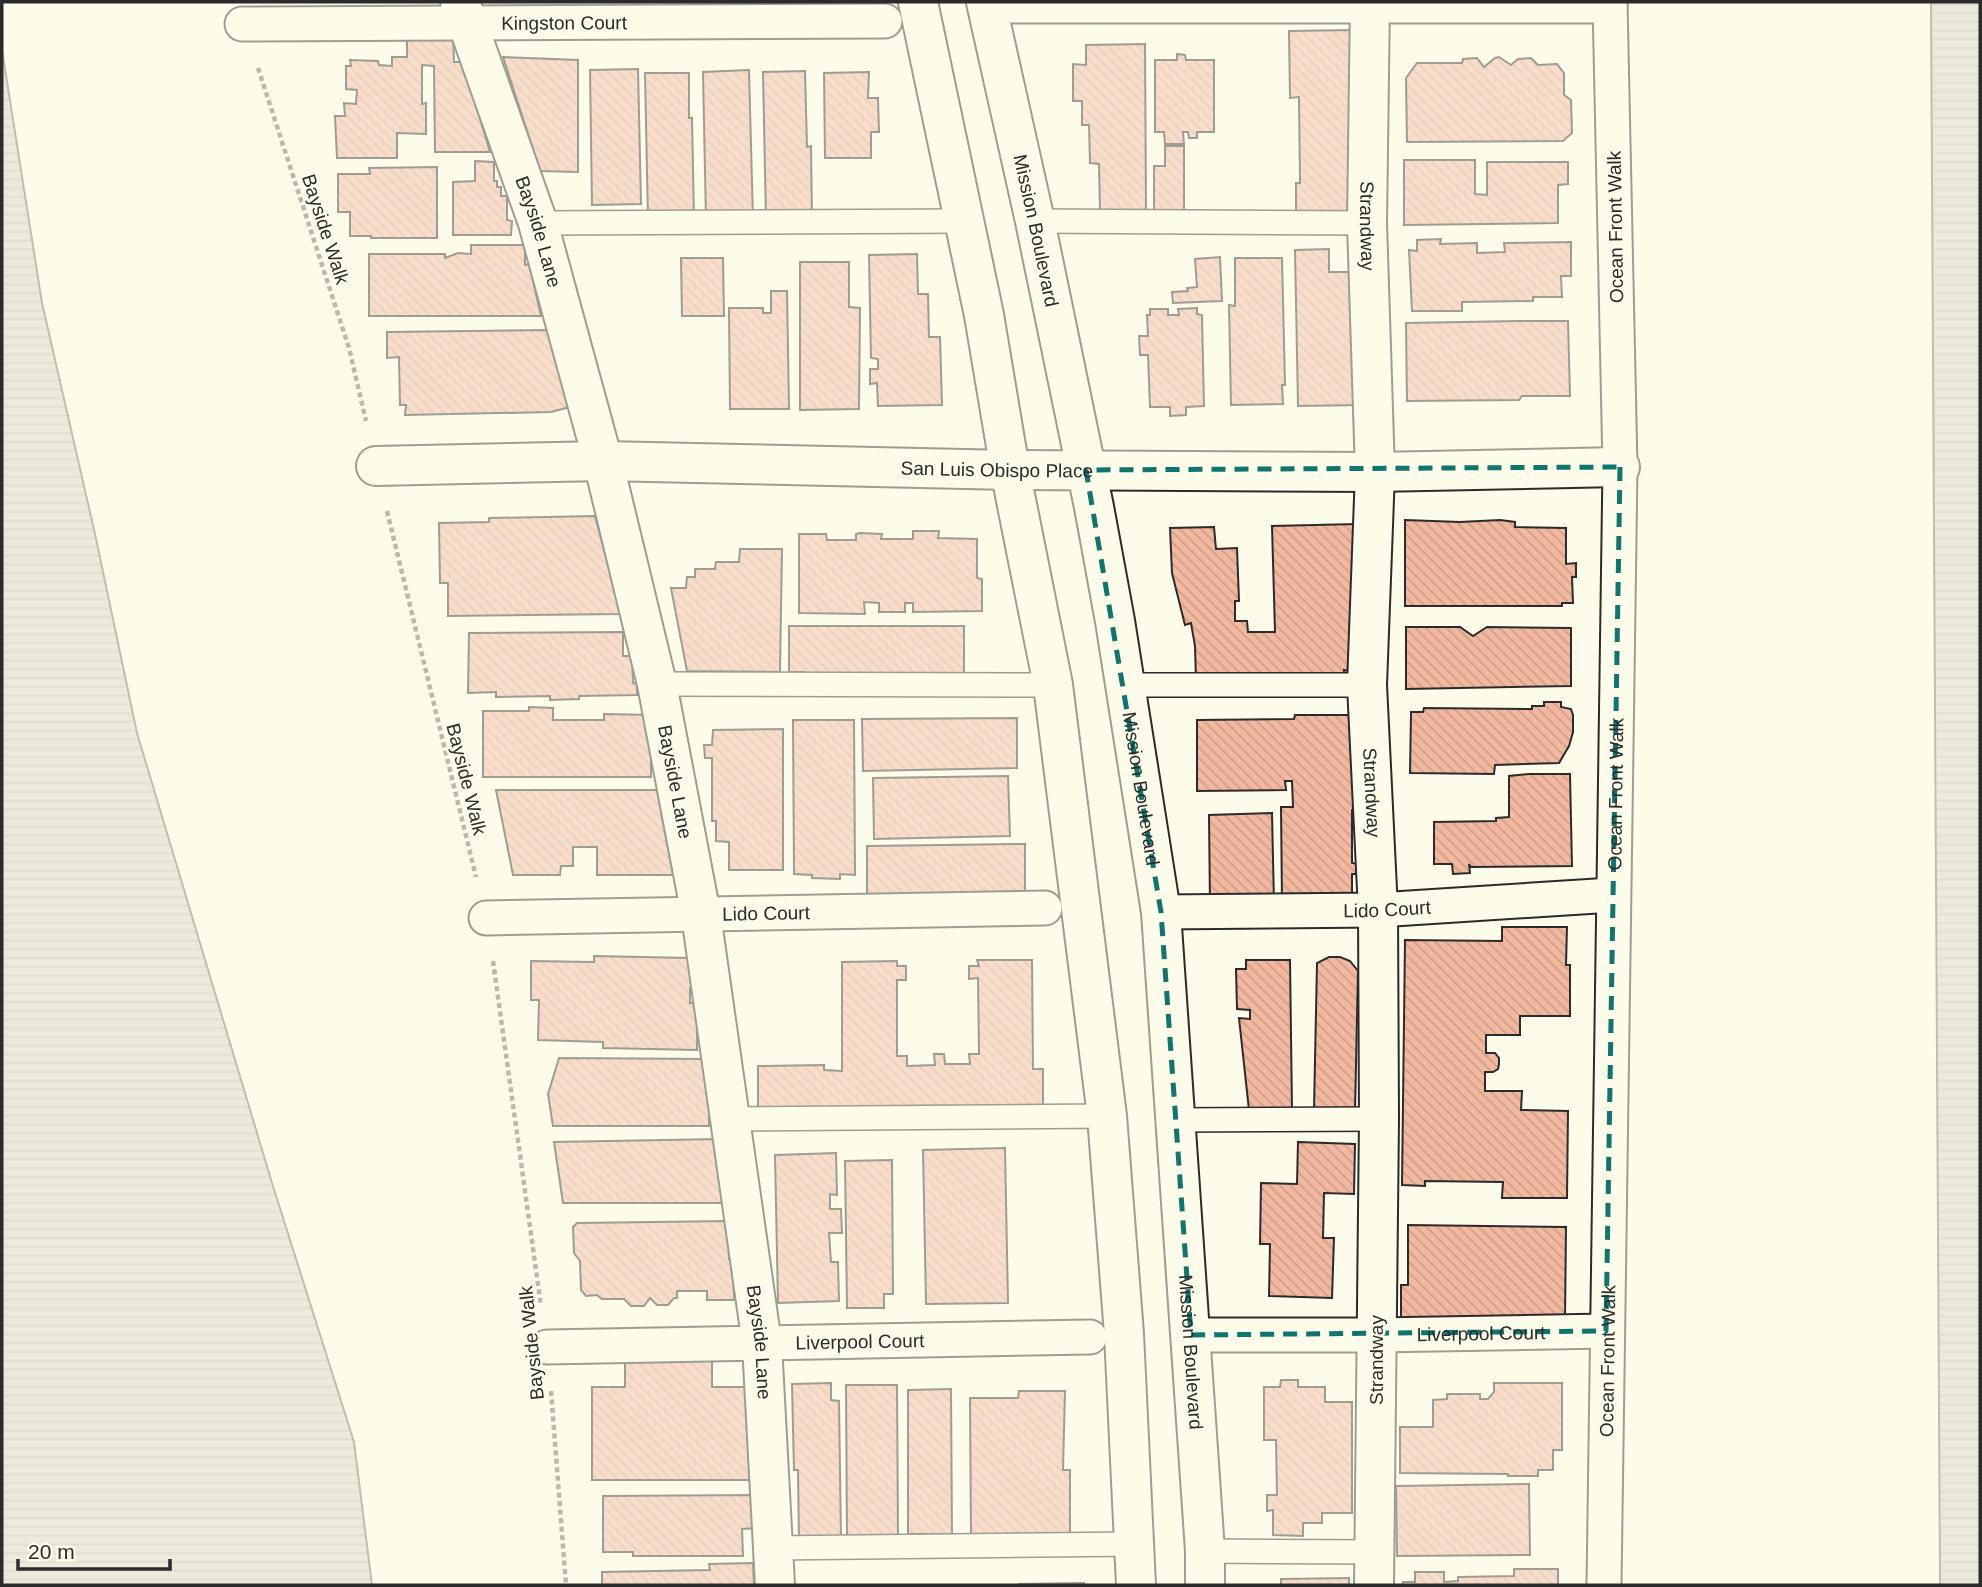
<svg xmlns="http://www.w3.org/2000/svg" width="1982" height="1587" font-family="Helvetica,sans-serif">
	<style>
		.water { fill: url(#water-rules); stroke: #74746e; stroke-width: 2 }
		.building { fill: url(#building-back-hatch); stroke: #2b2b2b; stroke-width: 2 }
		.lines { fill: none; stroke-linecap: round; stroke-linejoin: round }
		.service-casing { stroke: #2b2b2b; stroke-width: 26 }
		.pedestrian-casing { stroke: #2b2b2b; stroke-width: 37 }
		.minor-casing { stroke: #2b2b2b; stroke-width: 42 }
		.primary-casing { stroke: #2b2b2b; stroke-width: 42 }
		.path { stroke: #6a6964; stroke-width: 4.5; stroke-dasharray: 5 3.5; stroke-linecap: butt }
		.service { stroke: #fdfbea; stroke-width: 23 }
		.pedestrian { stroke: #fdfbea; stroke-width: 33 }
		.minor { stroke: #fdfbea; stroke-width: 38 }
		.primary { stroke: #fdfbea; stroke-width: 38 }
		.marked { fill: none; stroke: #0f766e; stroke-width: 5; stroke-dasharray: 14 9; stroke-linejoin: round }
		.labels { text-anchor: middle; stroke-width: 5; stroke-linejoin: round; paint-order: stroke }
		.street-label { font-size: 19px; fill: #2b2b2b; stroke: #fdfbea }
	</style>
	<defs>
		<pattern id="water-rules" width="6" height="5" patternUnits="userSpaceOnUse" patternTransform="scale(1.75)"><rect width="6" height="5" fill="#d8d7c9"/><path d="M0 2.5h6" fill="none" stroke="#bab9ad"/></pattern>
		<pattern id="building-back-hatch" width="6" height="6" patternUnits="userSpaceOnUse" patternTransform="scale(1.75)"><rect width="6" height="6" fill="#f2b8a0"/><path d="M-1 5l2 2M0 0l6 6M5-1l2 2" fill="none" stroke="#d09e8a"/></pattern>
	</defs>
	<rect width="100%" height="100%" fill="#fdfbea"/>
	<!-- water -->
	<g class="water">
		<path d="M1931,2H1980V1585H1940Z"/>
		<path d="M2,50L42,303L95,534L137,733L272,1183L354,1442L372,1585H2Z"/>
	</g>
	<!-- building -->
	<g class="building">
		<path d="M1353,30L1360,212L1296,213V183H1300L1299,97L1290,98L1289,31Z"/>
		<path d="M407,31H453L454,62H463L490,152H435L434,66L422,65V104L426,103V134L397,133V158H337L335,116H345L344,103L356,104L357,90L346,89V66H351L350,60L378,61L379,65L392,66V57H407Z"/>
		<path d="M1145,44L1146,212L1100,213L1099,164L1090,163L1089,125H1082V101H1073V64L1086,65V45Z"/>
		<path d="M1177,54L1185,55L1186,60H1214V132H1197V138H1189L1188,132H1183L1184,144H1165L1164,132H1155V60H1177Z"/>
		<path d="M503,57L578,60V172L540,171Z"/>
		<path d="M1499,57L1511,65L1518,59L1531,58L1538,65L1557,64L1564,73V95L1571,100L1572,133L1563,141L1407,142L1406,78L1417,63H1462L1463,59L1477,58L1484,67L1495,58Z"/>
		<path d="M638,69L641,204L592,205L590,70Z"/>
		<path d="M749,70L753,219L706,220L703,72Z"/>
		<path d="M805,71L807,147L811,146L812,219L766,220L763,72Z"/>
		<path d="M869,72L868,98H878L879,132H871V158H825L824,73Z"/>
		<path d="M645,73H689V118H692L694,219L648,220Z"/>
		<path d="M1165,146H1184V213H1154V166H1165Z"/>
		<path d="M1404,160H1475V194L1487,195V162H1568V184L1558,185V223L1404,225Z"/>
		<path d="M475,161L494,162V181H497V187H501V196H507V220L512,221L511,235H453V182L475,181Z"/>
		<path d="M437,167V238H371V236H350V212H338V174H370L369,168Z"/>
		<path d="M1441,239L1440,244L1477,243V253L1505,252L1504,243L1571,242V276H1561L1562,297H1533V301L1462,302V311H1412L1409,250L1417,251V240Z"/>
		<path d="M471,245H525V265L529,264L541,316H369V254H445V258L458,253L471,254Z"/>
		<path d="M1329,249V272H1352L1361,405L1298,406L1295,250Z"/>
		<path d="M917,254L918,294H928L929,337H940L942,405L878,406L877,383L870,384V369H878V359L871,358L869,255Z"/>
		<path d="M1220,257L1222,301L1173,303L1172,292L1188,291L1187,288L1197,287L1195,259Z"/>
		<path d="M681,258H723L724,316H682Z"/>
		<path d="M1235,258H1282L1285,385H1282L1283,404L1231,405L1229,305L1235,306Z"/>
		<path d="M800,262H849V307L860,308L859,409L800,410Z"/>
		<path d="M771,291H787L789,409H730L729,308H763V313H771Z"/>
		<path d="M1197,308V314L1202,315L1204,406L1186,407V415L1170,416V407H1150L1148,355H1140L1139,336H1148L1147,315H1150V309H1168V315H1179L1178,309Z"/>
		<path d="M1519,321H1568L1570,396H1522L1519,400L1407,401L1406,323Z"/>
		<path d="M548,330L570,407L551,412L405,415L406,405H400L399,357L387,358V332Z"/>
		<path d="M595,516L621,614L448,616V583H440L439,523L489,522V518Z"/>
		<path d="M1405,520L1460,522L1500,520L1515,522V527L1566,528V564L1576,563V577H1572L1573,603H1562V606H1405Z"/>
		<path d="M1357,524L1363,637L1349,638V671L1344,670V679L1196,681L1195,646L1191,623L1185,625L1172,573L1170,528L1214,527L1216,549L1237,548L1239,601H1235V621H1247L1248,632H1275L1272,526Z"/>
		<path d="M913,531H939L938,538L977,539V578L982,579V611L913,612V603H905V612H879V603L864,602L865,614L799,613V534H826L827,540H856V534L860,533L882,534L881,539H913Z"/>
		<path d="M740,549H782L780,672L687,671L671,588H686L687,577H695V569H715L716,562H739Z"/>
		<path d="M789,626H964V682H805L804,672H789Z"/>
		<path d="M1406,627H1460L1473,636L1487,627L1571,628V686L1406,689Z"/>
		<path d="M623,632V656H632L633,683L637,684V695L579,696V699L550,700V696L496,697V692L468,693L469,633Z"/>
		<path d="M1544,702H1561V707L1571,709L1573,715V732L1569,746L1559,763L1495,765L1494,774L1410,773L1411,712H1423L1424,708L1532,709V706H1544Z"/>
		<path d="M529,707L553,708V720H604V714L651,715V777H483V711H529Z"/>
		<path d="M1295,715H1361L1362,811L1352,810V863L1358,864L1359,874H1352V901L1282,902L1281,807H1293L1292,781H1285L1286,790L1197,791V720L1294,719Z"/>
		<path d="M1017,718V768L863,771L862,719Z"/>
		<path d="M793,720H854L855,875L840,874V879L812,878V875L794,874Z"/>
		<path d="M783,729V870H729V842L716,841V821H712V758H705L704,745H712L713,730Z"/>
		<path d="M1529,774H1570L1572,866L1471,867L1469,864L1470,873L1453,874L1452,864H1434V822L1496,821V818L1509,817V776Z"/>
		<path d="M1008,776L1010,836L874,839L873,778Z"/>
		<path d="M496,790H657L673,875H597V847H573V866H561L560,875H513Z"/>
		<path d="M1272,813L1274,904L1210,905L1209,815Z"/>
		<path d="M1025,844V899L867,900V846Z"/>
		<path d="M1502,927H1567L1566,965H1570V1016H1520V1035H1486V1053H1495L1499,1058V1064L1498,1069L1493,1072H1485V1091H1522L1521,1110L1568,1111L1567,1198H1502L1503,1182L1425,1181V1186L1402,1185L1405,940L1502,941Z"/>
		<path d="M594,956L690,958V976L695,980L694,988H690V1003H697V1050L603,1048V1042L538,1040L539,1000H531V961L594,962Z"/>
		<path d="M1329,957H1340L1350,961L1358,971L1355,1111L1314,1110L1317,963Z"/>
		<path d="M977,960H1032L1033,1069H1043V1111H758V1066L824,1065V1070L842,1071V962L897,961V966H906V980H897V1056H907V1066L935,1065L934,1054H944L945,1064H970L969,1054H979L978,978L969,979V966H979Z"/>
		<path d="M1246,960H1290L1292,1109L1249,1110L1239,1018L1250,1019V1010L1237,1009L1236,969H1246Z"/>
		<path d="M559,1058L709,1059V1126H553L548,1094Z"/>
		<path d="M720,1139L729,1203H563L554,1142Z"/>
		<path d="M1298,1142L1355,1144L1354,1194L1324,1193L1323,1238H1334L1332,1298L1269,1296L1270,1244H1260L1261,1183L1297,1184Z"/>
		<path d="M1005,1148L1008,1303L926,1304L923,1150Z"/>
		<path d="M836,1153L837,1195L830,1194V1209H841L842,1233H829L831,1262H838L839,1301L778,1303L775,1155Z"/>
		<path d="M892,1160L893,1294H884V1308H847L845,1161Z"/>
		<path d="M728,1221L729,1259H733L734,1300H707V1291H677V1298H674L668,1305H657L650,1298L644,1306H631L624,1299H602L597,1295L586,1296L581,1290L580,1261L574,1253L573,1227L577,1223Z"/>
		<path d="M1408,1225L1566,1227L1565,1319H1401V1285H1408Z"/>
		<path d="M625,1356H712V1387H750V1480H592V1387H625Z"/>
		<path d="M1281,1380H1298V1387H1325V1402H1352V1513H1322V1523H1303V1536L1273,1535V1510L1267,1511V1495H1277L1276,1440H1264V1387H1280Z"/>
		<path d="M831,1383V1400L839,1401L841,1541L799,1542L798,1470H794L792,1384Z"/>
		<path d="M1494,1383H1562V1450H1553V1470H1538V1476H1508V1474L1400,1473V1427H1433V1400L1447,1399V1394H1480V1399H1488L1494,1392Z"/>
		<path d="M846,1385H897L898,1537H847Z"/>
		<path d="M951,1389L952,1534H908V1390Z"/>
		<path d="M1019,1391H1065L1063,1470H1070V1537H971L970,1398H1018Z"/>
		<path d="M1529,1484L1530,1555L1397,1556L1396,1486Z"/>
		<path d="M758,1495V1528L742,1529L743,1556H633V1552H603V1496Z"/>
		<path d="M753,1563L754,1585H602V1572L710,1570L709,1564Z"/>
		<path d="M1514,1569H1558V1585H1403V1582H1415V1572H1444V1582L1458,1581V1577L1514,1576Z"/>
		<path d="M1349,1578V1585H1281V1579Z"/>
		<path d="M1084,1583V1585H1021L1020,1584Z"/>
	</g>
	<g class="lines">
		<defs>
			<g id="service">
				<path d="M1035,221L1367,223"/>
				<path d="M538,223L965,221"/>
				<path d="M657,684L1053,685"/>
				<path d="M1126,685H1367"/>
				<path d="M730,1119L1107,1116"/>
				<path d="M1174,1120L1379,1119"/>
				<path d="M772,1548L1134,1544"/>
				<path d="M1205,1551L1375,1552"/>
			</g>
			<g id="pedestrian">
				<path d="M987,6H1610"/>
				<path id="s1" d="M242,24L885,21"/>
				<path id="s2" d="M1161,912L1378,910L1612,895"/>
				<path id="s3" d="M486,918L1045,908"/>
				<path id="s4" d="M1191,1335H1376L1606,1331"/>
				<path id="s5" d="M547,1347L1090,1337"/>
				<path id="s6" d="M1604,1585L1620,467L1610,2"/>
			</g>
			<g id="minor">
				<path id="s7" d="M460,2L538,223L603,461L657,684L701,915L762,1344L775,1585"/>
				<path id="s8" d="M1370,2L1367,223L1375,472L1367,685L1378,910L1379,1119L1374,1585"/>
				<path id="s9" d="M376,466L603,461L1010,470L1375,472L1620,467"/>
			</g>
			<g id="primary">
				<path d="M918,2L984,315L1010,470L1053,685L1107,1116L1124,1334L1136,1585"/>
				<path id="s10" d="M986,2L1035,221L1094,507L1115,621L1161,912L1205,1551V1585"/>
			</g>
		</defs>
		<!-- service casing -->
		<use href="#service" class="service-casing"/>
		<!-- pedestrian casing -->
		<use href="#pedestrian" class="pedestrian-casing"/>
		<!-- minor casing -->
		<use href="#minor" class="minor-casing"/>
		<!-- primary casing -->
		<use href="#primary" class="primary-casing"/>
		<!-- path -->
		<g class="path">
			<path d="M258,68L349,348L366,421"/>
			<path d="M387,511L476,877"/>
			<path d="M493,961L541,1306"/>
			<path d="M551,1391L566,1585"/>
		</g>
		<!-- service -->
		<use href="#service" class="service"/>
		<!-- pedestrian -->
		<use href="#pedestrian" class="pedestrian"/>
		<!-- minor -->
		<use href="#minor" class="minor"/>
		<!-- primary -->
		<use href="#primary" class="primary"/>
	</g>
	<!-- marked area -->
	<path d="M0 0H1982V1587H0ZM1620,467L1606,1331L1191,1335L1161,912L1086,470Z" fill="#fdfbea" fill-opacity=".55" fill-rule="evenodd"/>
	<path class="marked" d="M1620,467L1606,1331L1191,1335L1161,912L1086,470Z"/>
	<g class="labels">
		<!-- street labels -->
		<g class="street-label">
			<text dy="7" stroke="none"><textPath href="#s1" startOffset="322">Kingston Court</textPath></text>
			<text dy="7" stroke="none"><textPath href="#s8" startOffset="224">Strandway</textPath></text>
			<text transform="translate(1615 227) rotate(-91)" y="7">Ocean Front Walk</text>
			<text transform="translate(326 229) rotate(72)" y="7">Bayside Walk</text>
			<text dy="7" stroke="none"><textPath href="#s10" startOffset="234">Mission Boulevard</textPath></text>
			<text dy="7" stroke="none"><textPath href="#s7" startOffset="243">Bayside Lane</textPath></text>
			<text dy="7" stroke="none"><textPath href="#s9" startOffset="621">San Luis Obispo Place</textPath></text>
			<text transform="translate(467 779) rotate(76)" y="7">Bayside Walk</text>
			<text dy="7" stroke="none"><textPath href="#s7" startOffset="810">Bayside Lane</textPath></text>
			<text dy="7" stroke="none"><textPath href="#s10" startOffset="802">Mission Boulevard</textPath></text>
			<text dy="7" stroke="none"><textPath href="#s8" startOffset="791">Strandway</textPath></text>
			<text dy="7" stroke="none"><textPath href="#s6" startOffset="791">Ocean Front Walk</textPath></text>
			<text dy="7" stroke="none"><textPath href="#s2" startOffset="226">Lido Court</textPath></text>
			<text dy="7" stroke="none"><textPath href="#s3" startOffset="280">Lido Court</textPath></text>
			<text dy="7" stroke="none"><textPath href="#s4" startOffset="290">Liverpool Court</textPath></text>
			<text dy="7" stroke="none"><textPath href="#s5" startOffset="313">Liverpool Court</textPath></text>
			<text transform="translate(531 1343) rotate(-96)" y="7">Bayside Walk</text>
			<text dy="7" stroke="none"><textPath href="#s7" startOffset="1377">Bayside Lane</textPath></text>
			<text dy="7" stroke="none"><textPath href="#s10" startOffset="1368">Mission Boulevard</textPath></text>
			<text transform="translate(1376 1360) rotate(-90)" y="7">Strandway</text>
			<text dy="7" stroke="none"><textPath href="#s6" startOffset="224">Ocean Front Walk</textPath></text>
		</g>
	</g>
	<!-- border -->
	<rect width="1982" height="1587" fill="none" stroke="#2b2b2b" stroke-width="7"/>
	<!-- scale -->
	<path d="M18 1559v10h152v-10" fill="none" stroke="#2b2b2b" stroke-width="3.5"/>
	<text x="28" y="1559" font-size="21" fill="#2b2b2b" stroke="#fdfbea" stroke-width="5" paint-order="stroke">20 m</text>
</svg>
